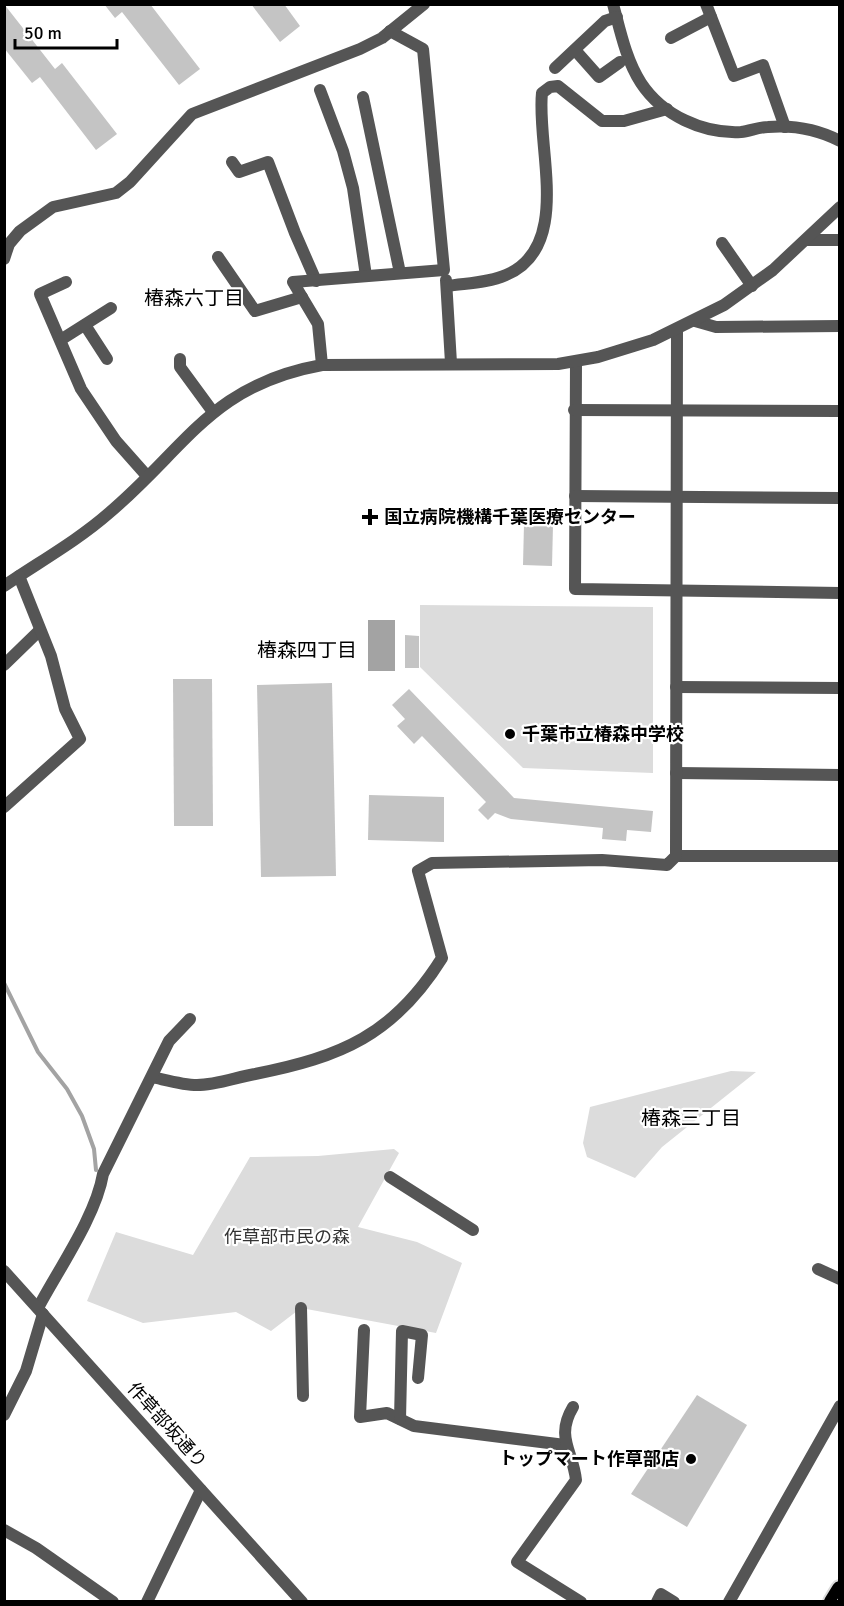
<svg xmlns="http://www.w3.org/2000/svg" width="844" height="1606" font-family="Signika,'Noto Sans JP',sans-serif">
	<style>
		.green { fill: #dcdcdc }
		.water { fill: #a3a3a3 }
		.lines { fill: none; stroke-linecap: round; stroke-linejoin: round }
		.stream { stroke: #a3a3a3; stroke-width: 4 }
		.building { fill: #c4c4c4 }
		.trunk-casing { stroke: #dbdbdb; stroke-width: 20 }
		.minor { stroke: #555; stroke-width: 12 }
		.tertiary { stroke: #555; stroke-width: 12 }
		.trunk { stroke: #000; stroke-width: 16 }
		.rail-casing { stroke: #000; stroke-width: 6 }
		.rail { stroke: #fff; stroke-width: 4; stroke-dasharray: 11; stroke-linecap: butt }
		.poi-dot { fill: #000; stroke: #fff; stroke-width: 2 }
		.labels { text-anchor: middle; stroke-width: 4.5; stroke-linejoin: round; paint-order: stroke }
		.poi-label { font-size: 18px; font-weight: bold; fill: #000; stroke: #fff; text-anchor: start }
		.park-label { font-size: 18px; fill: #333; stroke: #fff }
		.street-label { font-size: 18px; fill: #000; stroke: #fff }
		.neighbourhood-label { font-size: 20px; fill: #000; stroke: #fff }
	</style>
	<rect width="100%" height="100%" fill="#fff"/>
	<!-- green -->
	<g class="green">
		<path d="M420,605L653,607V773L523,768L420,667Z"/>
		<path d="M731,1071L756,1072L662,1147L635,1178L587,1157L583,1143L590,1107Z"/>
		<path d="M394,1149L399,1153L358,1227L417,1242L462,1263L436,1333L301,1308L271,1331L236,1312L143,1323L87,1301L116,1232L193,1255L250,1157L318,1156Z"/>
	</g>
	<!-- water -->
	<rect class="water" x="368" y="620" width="27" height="51"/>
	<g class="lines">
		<!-- stream -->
		<path class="stream" d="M4,983L38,1052L67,1089L82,1116L94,1149L96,1170"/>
	</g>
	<!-- building -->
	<g class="building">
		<path d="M4,4L55,69L62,63L117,134L96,150L40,77L32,83L4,48Z"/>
		<path d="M104,4H150L200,69L179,85L122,12L115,18Z"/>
		<path d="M251,4H284L300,26L280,42Z"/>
		<path d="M524,524L553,525L552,566L523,565Z"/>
		<path d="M405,635L419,636V668H405Z"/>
		<path d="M173,679H212L213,826H174Z"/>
		<path d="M332,683L336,876L261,877L257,685Z"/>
		<path d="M409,689L514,798L653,811L651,832L627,830L626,841L602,839L603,828L511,819L495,813L488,820L478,810L486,802L422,736L414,744L397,726L405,719L392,705Z"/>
		<path d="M369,795L444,797V842L368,840Z"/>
		<path d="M697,1395L747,1425L687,1527L631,1494Z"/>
	</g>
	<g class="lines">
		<defs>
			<path id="trunk" d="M832,1602L840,1589"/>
		</defs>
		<!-- trunk casing -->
		<use href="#trunk" class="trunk-casing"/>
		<!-- minor -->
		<g class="minor">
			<path d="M613,4C620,30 626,60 641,83C662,115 703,134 741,132C750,131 759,127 768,127C793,125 817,129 840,141"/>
			<path d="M706,4L734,76L763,65L785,127"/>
			<path d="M671,38L711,17"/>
			<path d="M575,50L599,77L620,62"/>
			<path d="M555,68L605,21L617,17"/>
			<path d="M320,90L343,151L353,188L366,276"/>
			<path d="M363,97L400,273"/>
			<path d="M232,162L239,172L268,162L295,233L316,281"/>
			<path d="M806,240H840"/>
			<path d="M722,243L752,286"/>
			<path d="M218,257L255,311L302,297"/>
			<path d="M4,259L9,244L20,231L53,207L116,193L130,182L192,114L360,49L382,38L424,4"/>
			<path d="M446,280L451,363"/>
			<path d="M66,282L40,294L81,389L116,441L147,476"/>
			<path d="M447,286C466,283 488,283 506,275C573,247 536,146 542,93L550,87L558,86L602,121H624L667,109"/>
			<path d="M695,321L716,327L840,326"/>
			<path d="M85,325L107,359"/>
			<path d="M62,339L111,308"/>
			<path d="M180,359V367L213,412"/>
			<path d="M576,363L575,589L840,593"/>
			<path d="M574,410L840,411"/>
			<path d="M575,496L840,498"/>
			<path d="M4,586C39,562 77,541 109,513C187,447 211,385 322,365L318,324L293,282L444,270L423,49L390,31"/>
			<path d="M4,665L40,630"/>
			<path d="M676,687L840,688"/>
			<path d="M676,773L840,775"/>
			<path d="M4,807L80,739L65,709L51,656L19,576"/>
			<path d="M676,856H840"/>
			<path d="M152,1077C166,1080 183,1085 197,1085C216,1085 237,1077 255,1074C341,1057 394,1035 442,958L418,871L432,863L602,860L667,865L676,856L677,329"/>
			<path d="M390,1177L473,1230"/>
			<path d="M818,1269L840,1279"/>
			<path d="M38,1308C58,1270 96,1216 103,1174L169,1041L190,1019"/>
			<path d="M301,1308L303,1396"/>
			<path d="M364,1330L360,1417L387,1413L414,1426L565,1445"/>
			<path d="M573,1407C555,1437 573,1451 576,1480L517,1562L581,1602"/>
			<path d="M4,1415L26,1371L43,1314"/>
			<path d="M400,1419L402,1331L422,1335L418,1378"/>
			<path d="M4,1530L36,1548L113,1602"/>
			<path d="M147,1602L201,1490"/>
			<path d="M657,1602L661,1594L674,1602"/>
			<path d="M729,1602L840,1406"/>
		</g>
		<!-- tertiary -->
		<g class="tertiary">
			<path d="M322,365L558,364L598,357L653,340L724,305L773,270L840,207"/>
			<path d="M4,1271L302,1602"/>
		</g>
		<!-- trunk -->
		<use href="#trunk" class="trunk"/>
		<defs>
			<path id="rail" d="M838,1602L840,1599"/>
		</defs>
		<!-- rail casing -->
		<use href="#rail" class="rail-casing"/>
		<!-- rail -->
		<use href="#rail" class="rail"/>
	</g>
	<!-- markers -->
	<g class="poi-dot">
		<path d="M367 508h6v6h6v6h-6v6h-6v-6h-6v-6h6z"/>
		<circle cx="510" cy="734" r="6"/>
		<circle cx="691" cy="1459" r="6"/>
	</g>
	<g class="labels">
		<!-- poi labels -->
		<g class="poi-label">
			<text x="384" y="523">国立病院機構千葉医療センター</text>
			<text x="522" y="740">千葉市立椿森中学校</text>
			<text x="679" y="1465" text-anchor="end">トップマート作草部店</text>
		</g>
		<!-- park labels -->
		<g class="park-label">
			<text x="287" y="1243">作草部市民の森</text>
		</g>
		<!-- street labels -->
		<g class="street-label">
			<text transform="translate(167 1425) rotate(48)" y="6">作草部坂通り</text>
		</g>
		<!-- neighbourhood labels -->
		<g class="neighbourhood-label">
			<text x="194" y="305">椿森六丁目</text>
			<text x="307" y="657">椿森四丁目</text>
			<text x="691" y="1125">椿森三丁目</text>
		</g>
	</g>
	<!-- border -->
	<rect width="844" height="1606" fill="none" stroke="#000000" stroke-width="12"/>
	<!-- scale -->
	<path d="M15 39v9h102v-9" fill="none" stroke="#000000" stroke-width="3"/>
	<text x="24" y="39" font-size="18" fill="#000000" stroke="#ffffff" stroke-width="4.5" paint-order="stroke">50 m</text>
</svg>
